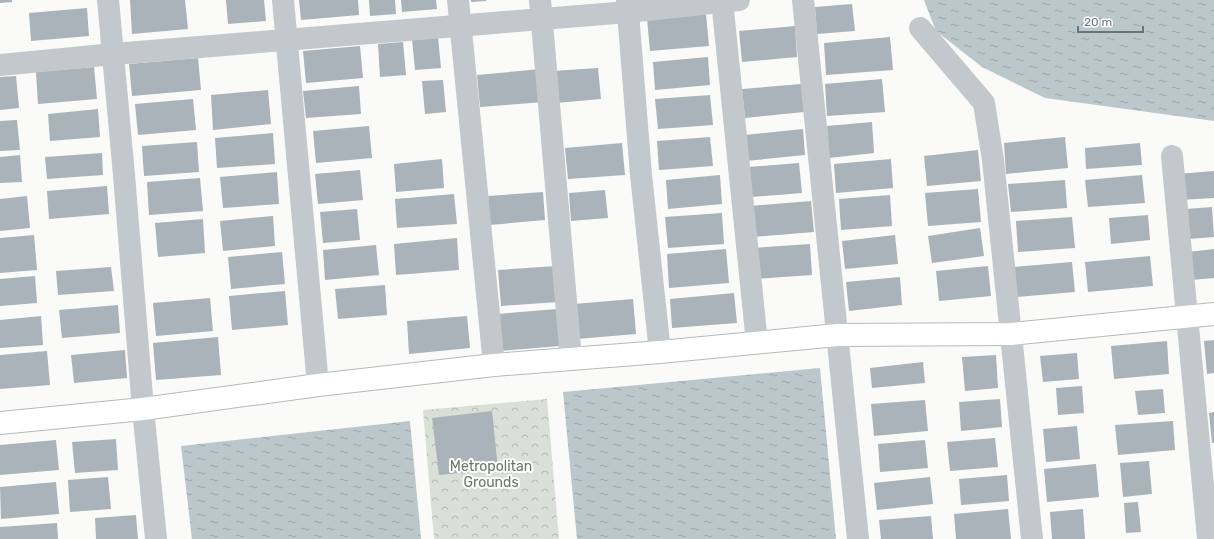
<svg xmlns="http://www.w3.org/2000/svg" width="1214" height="539" font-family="Rubik,sans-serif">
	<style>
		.park { fill: url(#park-crowns) }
		.water { fill: url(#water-ripples) }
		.building { fill: #aab3b9 }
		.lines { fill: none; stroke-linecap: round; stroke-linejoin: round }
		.secondary-casing { stroke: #b3babf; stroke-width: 24 }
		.street { stroke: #c3c8cc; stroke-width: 22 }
		.secondary { stroke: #fff; stroke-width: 22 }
		.labels { text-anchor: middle; stroke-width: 4; stroke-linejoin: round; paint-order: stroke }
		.park-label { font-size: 14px; fill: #687a64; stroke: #fff }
	</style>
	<defs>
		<pattern id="park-crowns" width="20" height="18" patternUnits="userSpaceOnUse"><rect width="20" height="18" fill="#dadfd7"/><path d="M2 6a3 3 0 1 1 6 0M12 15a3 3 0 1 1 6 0" fill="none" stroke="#b4b9b4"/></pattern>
		<pattern id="water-ripples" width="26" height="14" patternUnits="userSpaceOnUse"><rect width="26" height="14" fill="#bbc7cb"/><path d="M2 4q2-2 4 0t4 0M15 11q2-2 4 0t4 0" fill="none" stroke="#9ca6aa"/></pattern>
	</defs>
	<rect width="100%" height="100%" fill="#fafaf8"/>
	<!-- park -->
	<path class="park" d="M547,399L559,539H434L423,410Z"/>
	<!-- water -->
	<g class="water">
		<path d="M924,0H1214V121L1045,98L982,67L936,31Z"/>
		<path d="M820,368L836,539H577L563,392Z"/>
		<path d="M410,421L421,539H192L181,446Z"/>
	</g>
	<!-- building -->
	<g class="building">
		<path d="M0,0H12V2L0,3Z"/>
		<path d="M130,0H185L188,29L132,34Z"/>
		<path d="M226,0H264L266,21L228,24Z"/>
		<path d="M299,0H358L359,15L301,20Z"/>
		<path d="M369,0H395L396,14L370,16Z"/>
		<path d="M401,0H436L437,9L402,12Z"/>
		<path d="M471,0H486V1L471,2Z"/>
		<path d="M852,4L855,31L817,34L815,7Z"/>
		<path d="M87,8L89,36L31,41L29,13Z"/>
		<path d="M706,14L709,46L650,51L647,19Z"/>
		<path d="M795,26L797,57L742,62L739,31Z"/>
		<path d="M438,37L441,68L415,70L412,39Z"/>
		<path d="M890,37L893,70L826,75L824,43Z"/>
		<path d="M403,42L406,75L380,77L378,44Z"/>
		<path d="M360,46L363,78L306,83L303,51Z"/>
		<path d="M708,57L710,85L655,90L653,62Z"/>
		<path d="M198,58L201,90L132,96L129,64Z"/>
		<path d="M94,67L97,99L38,104L36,72Z"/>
		<path d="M598,68L601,99L556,103L553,71Z"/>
		<path d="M541,69L544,102L480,107L477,75Z"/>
		<path d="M16,76L19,108L0,110V77Z"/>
		<path d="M882,79L885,112L827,116L825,84Z"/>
		<path d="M443,80L446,112L425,114L422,81Z"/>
		<path d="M801,84L804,112L745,118L742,89Z"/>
		<path d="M359,86L361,114L306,118L303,91Z"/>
		<path d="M268,90L271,124L213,130L211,95Z"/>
		<path d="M710,95L713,125L658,129L655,99Z"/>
		<path d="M193,99L196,130L138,135L135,104Z"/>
		<path d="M98,109L100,137L50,141L48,114Z"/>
		<path d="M17,120L20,150L0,151V121Z"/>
		<path d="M872,122L874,153L829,158L827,126Z"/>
		<path d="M369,126L372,158L316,163L313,131Z"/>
		<path d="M803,129L805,155L746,161L744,135Z"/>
		<path d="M273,133L275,164L217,168L215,138Z"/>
		<path d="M710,137L713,166L659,170L657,141Z"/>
		<path d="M1065,137L1068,168L1006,174L1004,143Z"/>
		<path d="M197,142L199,172L144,176L142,146Z"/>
		<path d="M622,143L625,175L568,179L565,148Z"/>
		<path d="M1140,143L1142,165L1086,169L1085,148Z"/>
		<path d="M978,150L981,181L927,186L924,156Z"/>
		<path d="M102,153L103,175L47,179L45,157Z"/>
		<path d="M20,155L22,182L0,183V157Z"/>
		<path d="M442,159L444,188L396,192L394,164Z"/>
		<path d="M891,159L893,188L836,193L834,164Z"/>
		<path d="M799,163L802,193L751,197L748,167Z"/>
		<path d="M360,170L363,200L318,204L315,174Z"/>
		<path d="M1214,171V198L1179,200L1177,174Z"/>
		<path d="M277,172L279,204L223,208L220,177Z"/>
		<path d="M720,175L722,204L668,209L666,180Z"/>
		<path d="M1142,175L1145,203L1088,207L1085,180Z"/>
		<path d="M200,178L203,211L149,215L147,182Z"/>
		<path d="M1065,180L1067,208L1011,212L1008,184Z"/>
		<path d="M107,186L109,214L49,219L47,191Z"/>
		<path d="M978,189L981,222L928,226L925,193Z"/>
		<path d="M605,190L608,218L571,221L569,193Z"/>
		<path d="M543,192L545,220L490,225L488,196Z"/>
		<path d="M454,194L457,224L397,228L395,199Z"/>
		<path d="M890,195L892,226L841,230L839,199Z"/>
		<path d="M27,196L30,228L0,231V199Z"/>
		<path d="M811,201L814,232L753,237L750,206Z"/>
		<path d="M1212,207L1214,237L1189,239L1186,209Z"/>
		<path d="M357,209L360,240L323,243L320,212Z"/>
		<path d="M722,213L724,244L668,248L665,217Z"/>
		<path d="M1148,215L1150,240L1111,244L1109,218Z"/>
		<path d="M273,216L275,246L223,251L220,221Z"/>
		<path d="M1072,217L1075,248L1018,252L1016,221Z"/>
		<path d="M203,219L205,253L158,257L155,223Z"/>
		<path d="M980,228L984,256L932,263L928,236Z"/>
		<path d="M34,235L37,270L0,273V238Z"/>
		<path d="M895,235L898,264L845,269L842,241Z"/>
		<path d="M457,238L459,270L396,275L394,244Z"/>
		<path d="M810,244L812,275L755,279L753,248Z"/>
		<path d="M376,245L379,275L325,280L323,250Z"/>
		<path d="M726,249L729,283L669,288L667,254Z"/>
		<path d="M1214,249V278L1191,280L1188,252Z"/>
		<path d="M282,252L285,284L231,289L228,257Z"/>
		<path d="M1150,256L1153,286L1088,292L1085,262Z"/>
		<path d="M1072,262L1075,292L1017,297L1014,267Z"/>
		<path d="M556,266L558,302L501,306L498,270Z"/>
		<path d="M988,266L991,296L939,301L936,271Z"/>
		<path d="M111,267L114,291L58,295L56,271Z"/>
		<path d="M35,276L37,303L0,306V279Z"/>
		<path d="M900,277L902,305L849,311L846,282Z"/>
		<path d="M385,285L387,315L338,319L335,289Z"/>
		<path d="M285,291L288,325L232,330L229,296Z"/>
		<path d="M734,293L737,323L672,328L670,299Z"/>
		<path d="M210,298L213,331L156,336L153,303Z"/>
		<path d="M633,299L636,334L577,339L574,304Z"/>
		<path d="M118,305L120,333L62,338L59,310Z"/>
		<path d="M557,309L560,346L500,351L497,314Z"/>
		<path d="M41,316L43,345L0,348V320Z"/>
		<path d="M467,316L470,348L409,354L407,321Z"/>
		<path d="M218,337L221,375L156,380L153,343Z"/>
		<path d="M1214,340V373L1207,374L1204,341Z"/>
		<path d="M1167,341L1169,374L1114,379L1111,346Z"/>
		<path d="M125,350L127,378L74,383L71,355Z"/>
		<path d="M47,351L50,385L0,389V355Z"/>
		<path d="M1077,353L1079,379L1043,382L1040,356Z"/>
		<path d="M996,355L998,388L965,391L962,357Z"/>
		<path d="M923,362L925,383L872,388L870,368Z"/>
		<path d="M1082,386L1084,413L1058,415L1056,388Z"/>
		<path d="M1163,389L1165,413L1138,415L1135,391Z"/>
		<path d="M1000,399L1002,427L961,431L959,402Z"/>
		<path d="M925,400L928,431L874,436L871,404Z"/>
		<path d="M492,411L498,469L439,475L432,418Z"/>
		<path d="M1214,412V443H1212L1209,413Z"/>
		<path d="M1173,421L1175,450L1118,455L1115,425Z"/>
		<path d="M1077,426L1080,459L1046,462L1043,429Z"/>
		<path d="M995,438L998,467L950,471L947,442Z"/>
		<path d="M116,439L118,470L75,473L72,442Z"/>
		<path d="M56,440L59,470L0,475V445Z"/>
		<path d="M925,440L928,468L880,472L878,444Z"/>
		<path d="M1149,461L1152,494L1123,497L1120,463Z"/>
		<path d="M1096,464L1099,497L1047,502L1044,469Z"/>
		<path d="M1007,475L1009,501L961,505L959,479Z"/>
		<path d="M108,477L111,509L70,512L68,480Z"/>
		<path d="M930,477L933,504L877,510L874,483Z"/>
		<path d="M56,482L59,514L1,519L0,487Z"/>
		<path d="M1138,502L1141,532L1126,533L1124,503Z"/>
		<path d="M1008,509L1011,539H956L954,514Z"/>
		<path d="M1083,509L1085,539H1052L1050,512Z"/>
		<path d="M136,515L138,539H96L95,518Z"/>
		<path d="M931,516L933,539H881L879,520Z"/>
		<path d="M57,523L58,539H0V527Z"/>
	</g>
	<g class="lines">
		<defs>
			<path id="secondary" d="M0,423L143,409L318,385L494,365L660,352L837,335L1011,334L1214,314"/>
		</defs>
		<!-- secondary casing -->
		<use href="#secondary" class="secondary-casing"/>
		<!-- street -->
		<g class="street">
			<path d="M108,0L124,175L143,409L156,539"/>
			<path d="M283,0L318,385"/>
			<path d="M458,0L494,365"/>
			<path d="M540,0L571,359"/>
			<path d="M627,0L641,175L660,352"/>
			<path d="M722,0L757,343"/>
			<path d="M803,0L858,539"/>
			<path d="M920,28L984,103L993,160L1032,539"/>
			<path d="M0,65L114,54L628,12L739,0"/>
			<path d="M1172,156L1208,539"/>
		</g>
		<!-- secondary -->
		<use href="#secondary" class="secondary"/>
	</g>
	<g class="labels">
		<!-- park labels -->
		<g class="park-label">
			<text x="491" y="471">Metropolitan<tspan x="491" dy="16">Grounds</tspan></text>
		</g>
	</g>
	<!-- scale -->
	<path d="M1078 26v6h65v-6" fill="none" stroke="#657683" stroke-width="2"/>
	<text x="1084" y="26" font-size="12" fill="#657683" stroke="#ffffff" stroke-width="3" paint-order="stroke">20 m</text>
</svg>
